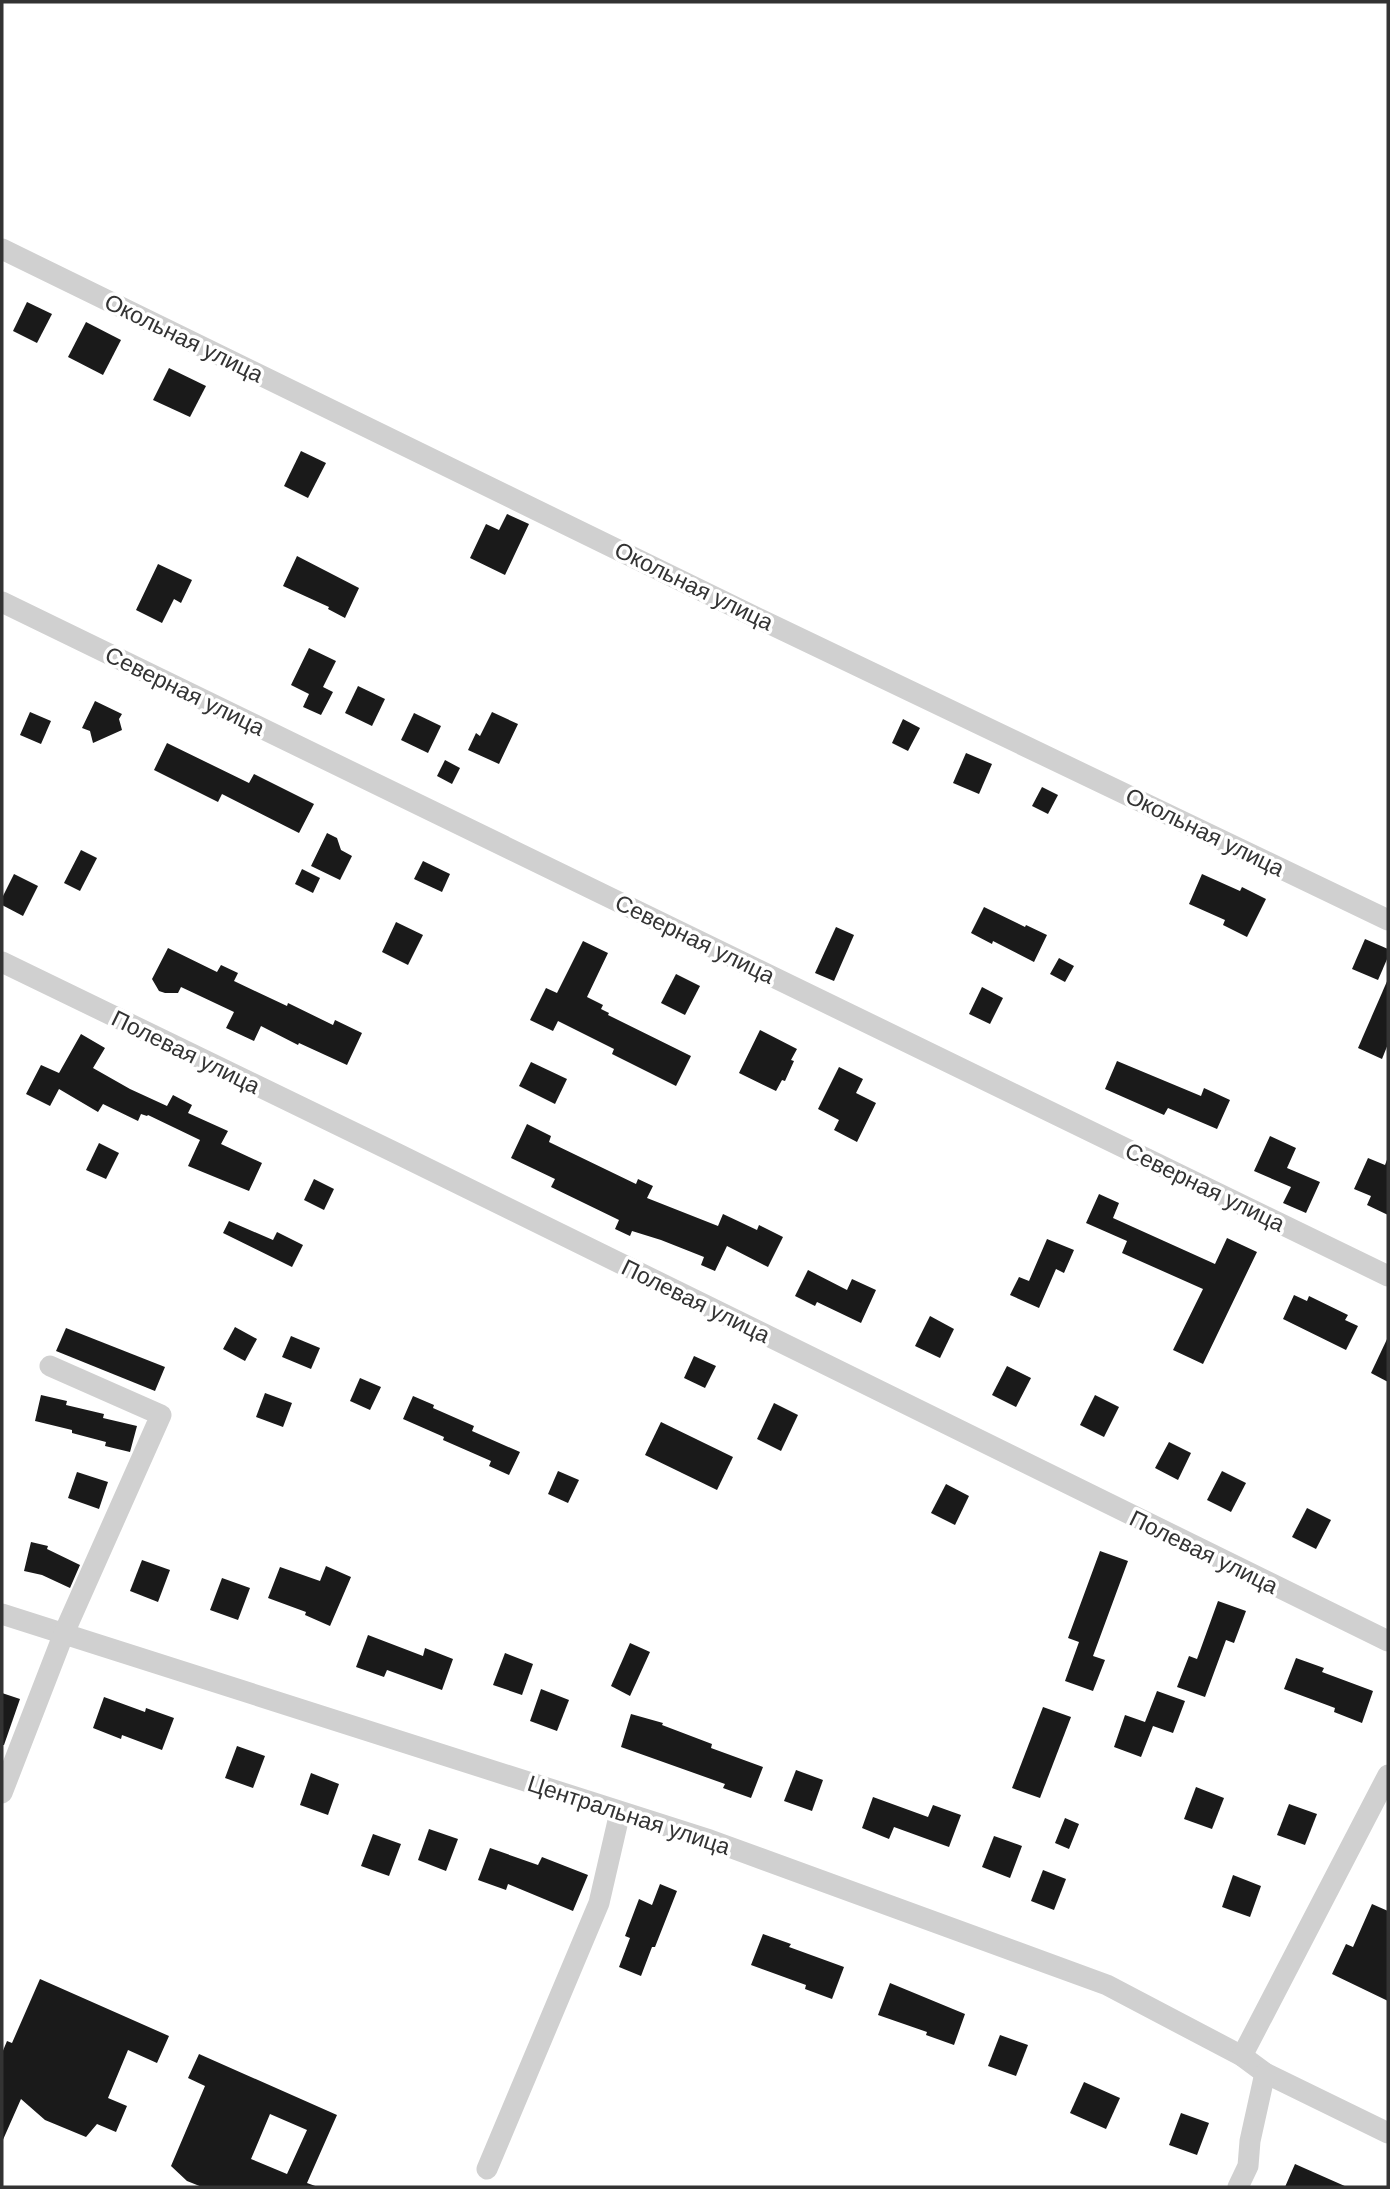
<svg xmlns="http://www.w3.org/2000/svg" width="1390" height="2189" font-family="'DM Sans',sans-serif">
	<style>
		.building { fill: #1a1a1a; fill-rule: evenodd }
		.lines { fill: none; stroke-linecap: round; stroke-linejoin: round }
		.street { stroke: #d0d0d0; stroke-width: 21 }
		.labels { text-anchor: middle; stroke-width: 7; stroke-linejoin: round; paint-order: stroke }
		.street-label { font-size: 23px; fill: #333; stroke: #fff }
	</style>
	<rect width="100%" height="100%" fill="#fff"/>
	<!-- building -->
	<g class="building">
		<path d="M27,302L52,314L37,343L13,331Z"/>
		<path d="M86,322L121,340L103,375L68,357Z"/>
		<path d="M169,368L206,386L190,417L153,400Z"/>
		<path d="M301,451L326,463L308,498L284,486Z"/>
		<path d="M507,514L529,524L505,575L470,558L486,524L499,530Z"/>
		<path d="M297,556L359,588L345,618L328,609L329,607L283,586Z"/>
		<path d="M158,564L192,580L181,603L174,599L162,623L136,610Z"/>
		<path d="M309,648L336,661L323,687L333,692L321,715L303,707L309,694L291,685Z"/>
		<path d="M358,686L385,699L372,726L345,713Z"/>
		<path d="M95,701L122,714L119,719L122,730L93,743L90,731L82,728Z"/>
		<path d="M30,712L51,721L41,744L20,735Z"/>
		<path d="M492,712L518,724L499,764L468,750L476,733L480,736Z"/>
		<path d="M414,713L441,726L428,753L401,740Z"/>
		<path d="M903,719L920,728L908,751L892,743Z"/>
		<path d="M167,743L249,783L254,774L314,804L299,833L222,794L218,802L154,770Z"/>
		<path d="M966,753L992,764L979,794L953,783Z"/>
		<path d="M445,760L460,768L452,784L437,776Z"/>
		<path d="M1042,787L1058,795L1048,814L1032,806Z"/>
		<path d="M327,833L337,838L341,850L352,856L340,880L311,866Z"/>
		<path d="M81,850L97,858L80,891L64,883Z"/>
		<path d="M423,861L450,874L442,892L414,879Z"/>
		<path d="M302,869L320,878L313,893L295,884Z"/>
		<path d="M14,874L38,886L23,916L2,905V898Z"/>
		<path d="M1202,874L1240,891L1242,887L1266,899L1247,937L1223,925L1225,920L1189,904Z"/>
		<path d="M984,907L1025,927L1026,925L1047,935L1034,962L993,941L992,944L971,933Z"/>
		<path d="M396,922L423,935L408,965L382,952Z"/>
		<path d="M836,927L854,935L834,981L815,973Z"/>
		<path d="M1365,939L1388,949V957L1378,980L1352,969Z"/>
		<path d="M583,941L608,953L587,997L603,1005L601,1009L609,1013L608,1015L691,1056L676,1086L612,1054L614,1049L558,1021L553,1031L530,1020L546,988L557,993Z"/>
		<path d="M168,948L217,972L221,965L238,973L234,981L287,1006L288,1003L333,1025L335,1020L362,1033L347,1065L299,1043L298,1045L261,1026L254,1041L226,1028L234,1012L181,987L178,993H165L159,991L152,979Z"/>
		<path d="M1059,958L1074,966L1065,982L1050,974Z"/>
		<path d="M676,974L700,986L685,1015L661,1003Z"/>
		<path d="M1388,979V1044L1382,1059L1358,1048Z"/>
		<path d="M982,987L1003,998L990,1024L969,1014Z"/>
		<path d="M760,1030L797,1049L791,1060L794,1061L785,1081L782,1080L776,1091L739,1073Z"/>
		<path d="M81,1034L105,1048L93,1068L130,1089L167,1106L173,1095L192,1105L188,1113L228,1131L221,1144L262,1163L249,1191L188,1166L200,1140L148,1115L147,1116L141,1114L138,1121L103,1104L98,1112L59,1089L50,1106L26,1094L41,1065L59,1073Z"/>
		<path d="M1117,1061L1201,1096L1204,1088L1230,1100L1217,1129L1168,1108L1164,1115L1105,1089Z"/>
		<path d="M531,1062L567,1079L555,1104L519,1086Z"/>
		<path d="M839,1067L863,1079L856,1093L876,1103L857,1142L834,1130L839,1120L818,1109Z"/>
		<path d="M527,1124L551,1136L549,1142L636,1184L638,1179L653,1186L647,1198L718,1226L723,1214L757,1230L759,1225L783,1237L768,1267L727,1246L715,1271L701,1265L704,1257L661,1240L632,1231L630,1236L615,1229L619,1220L551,1187L555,1179L511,1158Z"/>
		<path d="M1270,1136L1296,1148L1287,1168L1320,1182L1306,1213L1283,1203L1291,1187L1254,1171Z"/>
		<path d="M99,1143L119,1153L106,1179L86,1170Z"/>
		<path d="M1388,1157V1215L1367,1205L1371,1196L1354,1189L1368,1158L1385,1165Z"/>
		<path d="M314,1179L334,1189L324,1210L304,1200Z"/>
		<path d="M1099,1194L1119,1203L1113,1218L1215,1264L1227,1238L1257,1252L1203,1364L1173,1350L1203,1289L1122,1253L1127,1241L1086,1223Z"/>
		<path d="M229,1221L273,1240L277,1232L303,1245L292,1267L223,1233Z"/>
		<path d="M1047,1239L1074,1250L1064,1273L1056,1269L1039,1308L1010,1295L1019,1277L1029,1281Z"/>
		<path d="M808,1270L847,1290L852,1279L876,1290L861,1323L817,1302L815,1306L795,1296Z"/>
		<path d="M1294,1295L1307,1301L1309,1296L1348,1315L1345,1320L1358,1326L1346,1350L1283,1319Z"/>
		<path d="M930,1316L954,1329L940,1358L915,1346Z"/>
		<path d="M235,1327L257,1339L245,1361L223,1349Z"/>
		<path d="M66,1328L165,1367L155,1391L56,1351Z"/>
		<path d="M291,1336L320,1348L311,1369L282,1357Z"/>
		<path d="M1388,1337V1382L1371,1373Z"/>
		<path d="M694,1356L716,1366L705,1388L684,1378Z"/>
		<path d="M1007,1366L1031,1378L1016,1407L992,1395Z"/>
		<path d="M360,1378L381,1387L370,1410L350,1401Z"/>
		<path d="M265,1393L292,1403L283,1427L256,1417Z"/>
		<path d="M41,1395L67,1401L66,1405L104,1414L103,1418L137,1426L130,1452L105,1446L106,1442L72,1433V1430L35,1421Z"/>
		<path d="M1095,1395L1119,1407L1104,1437L1080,1425Z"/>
		<path d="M413,1396L434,1405L433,1408L474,1426L472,1431L520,1452L509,1475L489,1466L491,1461L443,1440L444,1437L403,1419Z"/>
		<path d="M774,1403L798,1415L781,1451L757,1439Z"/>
		<path d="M661,1422L733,1457L717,1490L645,1455Z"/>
		<path d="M1169,1442L1191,1453L1178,1480L1155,1468Z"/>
		<path d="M558,1471L579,1480L568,1503L548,1494Z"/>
		<path d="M1222,1471L1246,1483L1231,1512L1207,1500Z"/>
		<path d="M77,1472L108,1482L99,1509L68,1498Z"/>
		<path d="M946,1484L969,1496L955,1525L931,1513Z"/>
		<path d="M1307,1508L1331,1520L1316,1549L1292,1537Z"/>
		<path d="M31,1542L48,1546L47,1549L80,1565L70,1588L42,1575L24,1571Z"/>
		<path d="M1100,1551L1128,1561L1093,1656L1105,1660L1093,1691L1065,1681L1079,1642L1068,1638Z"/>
		<path d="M142,1560L170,1570L158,1602L130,1591Z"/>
		<path d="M326,1566L351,1577L330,1626L305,1615L306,1612L268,1598L280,1567L320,1581Z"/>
		<path d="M222,1578L250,1588L238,1620L210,1610Z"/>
		<path d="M1218,1601L1246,1611L1234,1643L1226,1640L1205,1697L1177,1687L1189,1656L1197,1659Z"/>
		<path d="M368,1635L423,1656L425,1648L453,1659L442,1690L387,1670L384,1677L356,1667Z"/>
		<path d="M630,1643L650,1652L630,1696L611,1686Z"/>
		<path d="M505,1653L533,1664L522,1695L493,1685Z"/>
		<path d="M1296,1658L1324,1668L1322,1672L1373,1691L1362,1723L1334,1712L1335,1708L1284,1689Z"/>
		<path d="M541,1689L569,1700L557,1731L530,1721Z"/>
		<path d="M1157,1691L1185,1701L1173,1733L1153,1726L1141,1757L1114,1747L1125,1715L1145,1722Z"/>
		<path d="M2,1693L20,1699L4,1745H2Z"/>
		<path d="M104,1697L145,1712L146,1708L174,1718L162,1750L122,1735L121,1739L93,1728Z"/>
		<path d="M1043,1707L1071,1717L1040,1798L1012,1788Z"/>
		<path d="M631,1714L663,1723L662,1725L712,1744L711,1748L763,1767L751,1798L723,1788L725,1784L621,1747Z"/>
		<path d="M237,1746L265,1756L253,1788L225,1778Z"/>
		<path d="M796,1770L823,1780L812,1811L784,1801Z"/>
		<path d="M311,1773L339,1784L328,1815L300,1805Z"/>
		<path d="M1196,1787L1224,1798L1212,1829L1184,1819Z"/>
		<path d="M873,1797L928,1817L933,1805L961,1815L949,1847L894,1827L889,1839L862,1828Z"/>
		<path d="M1289,1804L1317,1814L1305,1845L1277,1835Z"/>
		<path d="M1065,1818L1079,1824L1069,1849L1055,1843Z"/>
		<path d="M429,1829L458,1839L446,1871L418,1860Z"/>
		<path d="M373,1834L401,1844L389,1876L361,1866Z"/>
		<path d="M994,1836L1022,1846L1010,1878L982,1867Z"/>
		<path d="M490,1848L538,1865L542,1857L588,1875L573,1911L508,1884L506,1890L478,1880Z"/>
		<path d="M1043,1870L1066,1879L1054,1910L1031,1901Z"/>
		<path d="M1233,1875L1261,1886L1250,1917L1222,1907Z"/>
		<path d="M660,1884L677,1891L655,1947H652L641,1976L619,1967L630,1938L625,1936L639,1899L652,1905Z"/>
		<path d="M1372,1904L1388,1911V2001L1332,1974L1346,1944L1353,1947Z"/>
		<path d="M763,1934L791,1944L789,1947L844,1967L832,1999L805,1989L806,1985L751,1965Z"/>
		<path d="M40,1979L169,2036L157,2063L128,2050L108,2098L127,2106L116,2132L97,2124L86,2137L45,2120L21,2099L2,2142V2053L7,2041L12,2043Z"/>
		<path d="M890,1983L965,2014L954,2045L926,2035L927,2032L878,2015Z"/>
		<path d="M1000,2035L1028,2045L1016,2076L988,2066Z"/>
		<path d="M199,2054L337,2115L307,2183L318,2187H202L187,2181L171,2166L205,2086L188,2078ZM270,2114L307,2130L287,2174L251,2159Z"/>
		<path d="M1084,2082L1120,2098L1106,2129L1070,2113Z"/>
		<path d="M1181,2113L1209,2123L1197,2155L1169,2145Z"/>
		<path d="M1295,2164L1304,2168L1347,2187H1285Z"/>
	</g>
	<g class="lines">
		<!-- street -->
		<g class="street">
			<path d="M2,249L741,610L1388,920"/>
			<path d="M2,602L1388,1276"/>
			<path d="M2,962L398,1154L1388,1641"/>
			<path d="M2,1614L710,1840L1107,1985L1242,2056L1265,2073L1388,2133"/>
			<path d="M2,1793L64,1633L161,1415L50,1366"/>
			<path d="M1242,2056L1388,1775"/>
			<path d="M487,2169L599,1903L620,1812"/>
			<path d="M1238,2187L1248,2166L1250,2141L1265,2073"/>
		</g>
	</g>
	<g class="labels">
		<!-- street labels -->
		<g class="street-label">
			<text transform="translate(184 338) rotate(26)" y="8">Окольная улица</text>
			<text transform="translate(694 586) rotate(26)" y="8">Окольная улица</text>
			<text transform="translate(185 691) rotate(26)" y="8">Северная улица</text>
			<text transform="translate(1205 832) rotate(26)" y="8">Окольная улица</text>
			<text transform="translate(695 939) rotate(26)" y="8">Северная улица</text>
			<text transform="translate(186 1052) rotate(26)" y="8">Полевая улица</text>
			<text transform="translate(1205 1187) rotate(26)" y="8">Северная улица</text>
			<text transform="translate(696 1301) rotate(26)" y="8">Полевая улица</text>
			<text transform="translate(1204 1552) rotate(26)" y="8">Полевая улица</text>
			<text transform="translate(629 1815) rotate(18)" y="8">Центральная улица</text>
		</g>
	</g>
	<!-- border -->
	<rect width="1390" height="2189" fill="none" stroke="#333333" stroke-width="7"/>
</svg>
